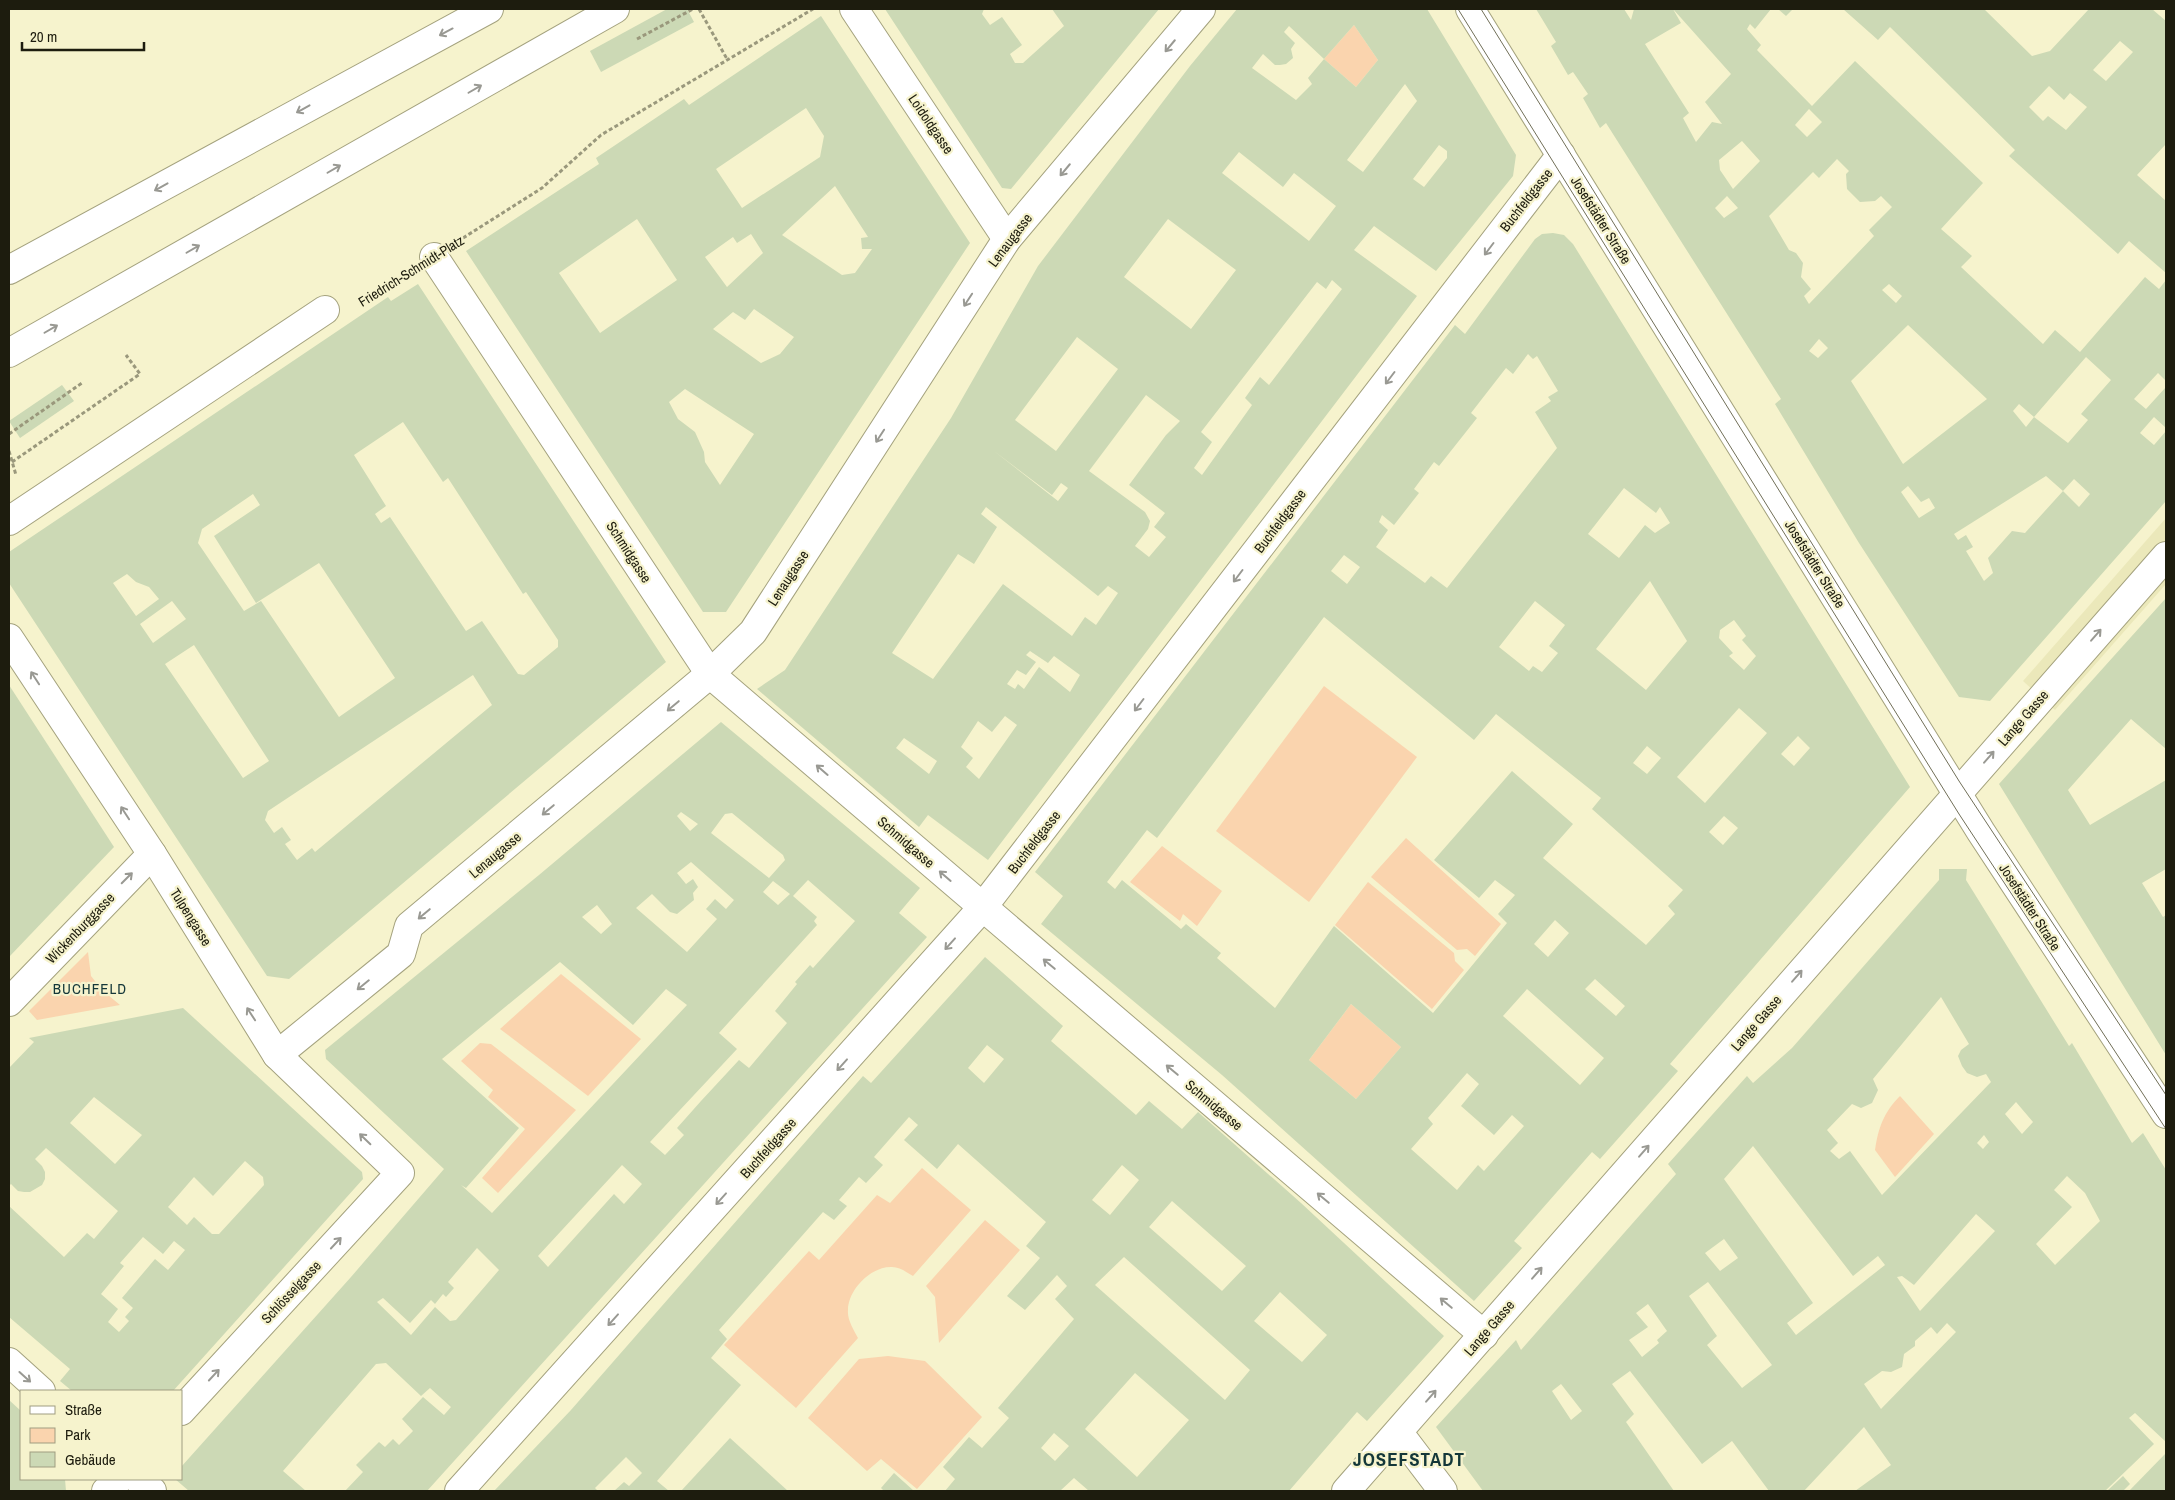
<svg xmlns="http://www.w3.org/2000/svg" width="2175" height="1500" font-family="'Archivo Narrow',sans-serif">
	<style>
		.built { fill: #ebe8ba }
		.green { fill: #fad4ae }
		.building { fill: #ccd9b5; fill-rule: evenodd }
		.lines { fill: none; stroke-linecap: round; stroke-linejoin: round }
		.minor-casing { stroke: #a4a27e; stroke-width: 30 }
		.tertiary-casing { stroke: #a4a27e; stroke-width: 30 }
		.secondary-casing { stroke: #a4a27e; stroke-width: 30 }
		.path { stroke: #9a987c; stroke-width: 3; stroke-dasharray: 4 2.5; stroke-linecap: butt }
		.minor { stroke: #fff; stroke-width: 28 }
		.tertiary { stroke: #fff; stroke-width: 28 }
		.secondary { stroke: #fff; stroke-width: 28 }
		.tram { stroke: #716f58; stroke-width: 1 }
		.oneway { stroke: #999993 }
		.labels { text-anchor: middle; stroke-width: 4.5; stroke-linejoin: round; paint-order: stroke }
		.street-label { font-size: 14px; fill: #1d1c0e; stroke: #f6f3cd }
		.neighbourhood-label { font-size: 15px; letter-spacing: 1px; fill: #143739; stroke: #f6f3cd }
		.district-label { font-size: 19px; font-weight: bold; letter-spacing: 1px; fill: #143739; stroke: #f6f3cd }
	</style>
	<rect width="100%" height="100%" fill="#f6f3cd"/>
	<!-- built -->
	<path class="built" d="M2166,518V584L2055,710L2023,681Z"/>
	<!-- green -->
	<g class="green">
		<path d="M1354,25L1378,60L1356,87L1324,59Z"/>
		<path d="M1324,686L1417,757L1309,902L1216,831Z"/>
		<path d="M1406,838L1501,924L1475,956L1467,949L1457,950L1371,877Z"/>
		<path d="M1162,846L1222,891L1197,926L1183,914L1180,921L1130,882Z"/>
		<path d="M1368,882L1454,953L1455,961L1464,970L1432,1009L1335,925Z"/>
		<path d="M88,952L91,976L102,990L120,1005L37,1020L29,1011Z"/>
		<path d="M561,974L641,1039L588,1096L500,1029Z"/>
		<path d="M1351,1004L1401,1047L1356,1099L1309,1060Z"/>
		<path d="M480,1043L491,1044L576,1110L498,1193L482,1178L525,1129L488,1097L493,1090L461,1061Z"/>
		<path d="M1900,1096L1934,1134L1895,1177L1875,1150C1878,1128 1884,1112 1900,1096Z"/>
		<path d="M922,1168L971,1210L913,1276C906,1272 900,1267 892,1267C871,1266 848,1290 848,1310C847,1320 854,1330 858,1338L796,1408L724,1345L809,1251L819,1260L877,1195L890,1203Z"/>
		<path d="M985,1220L1020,1250L939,1343L935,1297L926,1286Z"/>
		<path d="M888,1356L925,1361L982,1417L917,1489L881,1459L867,1471L808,1418L859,1359Z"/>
	</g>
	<!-- building -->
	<g class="building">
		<path d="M667,9H687L694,22L601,72L590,51Z"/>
		<path d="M885,9H984L982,14L990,25L1002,17L1022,45L1010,54L1015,63H1023L1064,26L1052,9H1159L1011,189L1002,188Z"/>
		<path d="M1237,9H1427L1516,155L1513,176L1436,271L1374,226L1354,250L1417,296L988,860L928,815L919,827L757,689L785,670L951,418L1038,266L1190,66ZM1354,25L1378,60L1356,87L1324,59ZM1289,26L1324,59L1308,78L1312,84L1296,100L1252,68L1263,54L1275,65H1280L1286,64L1293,58L1291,49L1295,43L1284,32ZM1405,84L1417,101L1363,172L1347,160ZM1439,145L1447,151V158L1424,187L1413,179ZM1239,152L1283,187L1294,173L1336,206L1309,241L1222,173ZM1168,219L1236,270L1191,329L1124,277ZM1332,280L1342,289L1269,385L1260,377L1245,398L1252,405L1202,475L1194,468L1212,442L1201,432L1317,282L1326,289ZM1077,337L1118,369L1056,451L1015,420ZM1146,395L1180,421L1166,435L1129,485L1165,513L1154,527L1166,537L1149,557L1135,546L1148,529L1150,521L1145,512L1089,471ZM994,451L1052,495L1061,483L1068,488L1058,501ZM986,507L1098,596L1108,586L1118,593L1096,625L1085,617L1072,636L1003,584L933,679L892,653L958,554L974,564L997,527L981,514ZM1030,651L1048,663L1054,656L1080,675L1070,692L1039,667L1024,689L1018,684L1015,689L1007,684L1017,670L1026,675L1036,662L1026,655ZM1005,716L1017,725L979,779L966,767L973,758L961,747L978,721L992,732ZM904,738L937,761L929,774L896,748Z"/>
		<path d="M1536,9H1624L1631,20L1634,9H1673L1681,23L1645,44L1689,113L1683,118L1696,142L1712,122L1722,124L1705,102L1731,74L1673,9H1771L1755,29L1750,24L1747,29L1761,45L1757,50L1812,106L1855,61L1983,183L1941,229L1972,256L1961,267L2043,344L2055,330L2080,352L2145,277L2159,289L2166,280V381L2158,373L2134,399L2146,409L2166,387V428L2154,417L2140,433L2154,445L2166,431V501L1990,701L1959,697L1859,543L1775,404L1781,399L1606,123L1600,128L1583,98L1588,94L1573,72L1568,75L1551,46L1556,42ZM1809,109L1822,122L1807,137L1795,125ZM1742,141L1760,161L1733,189L1720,170L1719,160ZM1837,159L1849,171L1846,174L1847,189L1860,202L1875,201L1881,196L1892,207L1869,230L1874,236L1809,304L1804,296L1811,289L1801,277L1803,263L1796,253L1789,250L1769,216L1813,172L1819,178ZM1727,196L1738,208L1724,218L1715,208ZM1889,284L1902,296L1896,303L1882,290ZM1908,325L1987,399L1903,464L1851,381ZM1819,339L1828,348L1818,358L1809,351ZM2086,357L2111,380L2081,414L2088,420L2068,443L2034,417L2026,427L2013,411L2019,404L2034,417ZM2046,476L2063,491L2074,479L2090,494L2079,507L2063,491L2025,533L2012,531L1988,558L1993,573L1984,581L1966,551L1973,547L1966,535L1958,540L1954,534ZM1908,486L1921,502L1929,498L1935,508L1919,518L1901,492Z"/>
		<path d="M1778,9H1793L1786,16Z"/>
		<path d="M1843,9H1984L2032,56L2050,51L2089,9H2152L2166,21V144L2137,175L2166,201V273L2129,241L2118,254L2009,156L2015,150L1890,27L1878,40ZM2120,41L2133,52L2106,81L2093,70ZM2049,86L2064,100L2070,93L2087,107L2066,130L2048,116L2043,121L2029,107Z"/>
		<path d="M821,16L970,243L726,612H703L466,251L599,164L596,158L684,99L689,105ZM806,108L824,136L820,157L742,208L716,169ZM835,186L868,237L861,238L862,249H872L855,273L842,275L782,235ZM637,219L677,280L600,333L559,273ZM751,234L763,253L727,287L705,257L733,237L737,243ZM754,309L794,337L780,354L761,363L713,329L733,312L745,320ZM685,389L754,434L720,485L705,462L704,452L695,432L678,419L669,402Z"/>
		<path d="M1553,233L1564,235L1573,244L1910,787L1670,1064L1678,1071L1600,1159L1592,1152L1514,1241L1522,1248L1474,1301L1222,1075L1041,924L1063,896L1035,872L1455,325L1465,334L1535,239L1542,234ZM1528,354L1533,359L1537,356L1558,391L1548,397L1551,401L1535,412L1557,448L1447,588L1431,576L1425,583L1376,547L1388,530L1379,522L1382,515L1394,525L1419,493L1414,489L1434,462L1439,466L1477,418L1471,413L1506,368L1513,374ZM1624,488L1656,513L1660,507L1670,523L1655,533L1645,525L1619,558L1588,534ZM1344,555L1360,567L1347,584L1331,571ZM1650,581L1687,641L1646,690L1596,649ZM1535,601L1565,625L1549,646L1558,653L1542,672L1533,666L1529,671L1499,647ZM1324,617L1474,740L1496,714L1601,798L1592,809L1683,890L1668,906L1675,914L1646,945L1543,858L1573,824L1512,771L1434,860L1479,898L1495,880L1515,895L1498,914L1507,923L1433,1013L1334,926L1275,1008L1217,958L1221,953L1186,924L1181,929L1122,880L1115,889L1107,882L1147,830L1157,838ZM1734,620L1746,636L1742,640L1756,656L1744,670L1729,656L1733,653L1719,638L1720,630ZM1739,708L1767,733L1705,803L1677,777ZM1798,736L1810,748L1794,766L1781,754ZM1647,746L1661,758L1647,774L1633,763ZM1724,816L1738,828L1723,845L1709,832ZM1555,920L1569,933L1548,957L1534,944ZM1595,979L1625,1006L1616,1016L1585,989ZM1527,989L1604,1058L1580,1085L1503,1016ZM1351,1004L1401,1047L1356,1099L1309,1060ZM1467,1073L1479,1084L1461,1106L1494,1135L1512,1115L1524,1126L1484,1171L1478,1165L1457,1190L1411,1149L1433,1124L1428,1118Z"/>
		<path d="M418,284L666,662L289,979L267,976L9,583V552L388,297L391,301ZM403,422L443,482L448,478L523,594L526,592L558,640V647L524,675L518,674L482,621L466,631L390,517L381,523L375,514L386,506L354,455ZM253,494L260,505L214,536L256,603L319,563L395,678L339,717L261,601L244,611L198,543L202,529ZM127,574L136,582L149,587L159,599L136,616L113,583ZM172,601L186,619L153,643L140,624ZM194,645L269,761L243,778L165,664ZM473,675L492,705L315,852L312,848L297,860L285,844L291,840L282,827L274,833L265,820L268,811Z"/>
		<path d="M62,385L74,401L20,438L9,421Z"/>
		<path d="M2166,598V749L2131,719L2068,790L2090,825L2166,780V869L2142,883L2163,917L2166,915V1055L1999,784Z"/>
		<path d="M9,685L114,847L9,957Z"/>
		<path d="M721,722L920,888L899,913L927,937L427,1491H345L363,1472L356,1465L379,1442L385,1447L393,1439L399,1445L413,1431L402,1419L423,1397L444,1415L451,1407L430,1388L421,1396L386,1363L376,1364L283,1471L306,1491H189L175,1479H181V1467L351,1277L444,1169L326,1059L325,1050L539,875ZM681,812L698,824L690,831L677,816ZM732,813L783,855L785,860L769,878L711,833L725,814ZM691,862L734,900L726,909L715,899L706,909L717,919L687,952L636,908L652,894L670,912L677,914L694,900L693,893L698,887L693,879L686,884L677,873ZM808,880L855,921L813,968L810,965L795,982L797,984L775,1011L787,1023L749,1068L739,1060L701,1101L677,1128L684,1135L665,1155L650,1142L737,1049L719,1033L817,925L814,921L817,917L793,896ZM773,881L790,894L778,905L763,892ZM597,905L612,924L601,934L582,917ZM560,962L633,1025L666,989L687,1005L492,1213L461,1185L466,1188L519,1128L442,1059ZM622,1165L642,1184L624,1204L614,1194L548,1267L538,1256ZM477,1248L499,1270L456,1320L450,1321L435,1307L411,1335L377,1302L383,1298L410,1323L431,1300L435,1304L443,1294L446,1297L454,1288L448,1282Z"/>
		<path d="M1939,869H1967L1966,880L2069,1046L2072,1043L2132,1143L2143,1133L2166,1170V1442L2135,1413L2129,1418L2154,1444L2105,1491H1855L1891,1465L1864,1427L1804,1491H1769L1732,1441L1702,1464L1630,1371L1612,1384L1634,1414L1626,1422L1674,1491H1483L1436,1427L1516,1340L1521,1350L1676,1174L1668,1164L1747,1076L1753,1083L1792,1048L1939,880ZM1941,997L1969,1044L1961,1050L1958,1056L1962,1066L1967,1073L1977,1077L1986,1074L1991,1082L1882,1195L1850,1151L1839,1159L1830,1151L1838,1143L1827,1130L1852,1104L1861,1108L1872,1103L1878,1090L1873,1079ZM2016,1102L2033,1122L2022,1134L2005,1114ZM1984,1135L1989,1142L1983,1149L1977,1143ZM1753,1146L1853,1276L1878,1256L1885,1265L1796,1335L1787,1323L1813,1303L1724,1179ZM2067,1176L2085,1193L2100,1221L2055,1265L2036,1244L2072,1207L2054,1190ZM1976,1214L1995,1231L1920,1311L1897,1277L1902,1276L1914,1285ZM1716,1228L1738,1258L1720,1271L1705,1253L1724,1239ZM1708,1282L1772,1365L1742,1388L1707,1345L1717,1336L1689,1296ZM1648,1304L1667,1331L1657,1340L1659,1343L1642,1357L1629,1340L1648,1327L1636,1313ZM1947,1323L1956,1332L1881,1409L1864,1384L1882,1371L1891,1372L1902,1367L1904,1354L1915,1346V1341L1931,1327L1937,1334ZM1561,1384L1582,1411L1571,1420L1552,1391Z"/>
		<path d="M985,957L1063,1026L1051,1041L1136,1115L1149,1101L1182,1129L1198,1112L1301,1203L1444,1336L1367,1421L1357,1412L1289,1491H1089L1074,1478L1060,1491H945L955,1479L943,1467L969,1437L982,1448L1009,1418L998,1408L1074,1319L1055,1299L1067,1286L1057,1275L1025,1310L1007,1296L1040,1258L1026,1246L1046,1222L958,1144L937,1169L904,1140L918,1125L909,1117L874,1157L883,1165L866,1183L859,1177L839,1200L847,1206L834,1220L823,1212L719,1330L727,1339L711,1358L741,1385L657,1481L669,1491H614L624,1482L629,1486L642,1473L626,1457L595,1488L598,1491H494L571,1410L863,1076L871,1083ZM987,1045L1004,1059L984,1083L968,1068ZM1122,1165L1139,1180L1110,1215L1092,1200ZM1172,1201L1246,1266L1222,1291L1149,1227ZM1124,1257L1250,1370L1225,1400L1095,1285ZM1280,1292L1327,1335L1302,1362L1254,1321ZM1135,1373L1189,1420L1137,1477L1085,1429ZM1054,1433L1069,1446L1055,1461L1041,1448Z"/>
		<path d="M183,1008L362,1172L363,1179L173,1391H72L60,1381L70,1369L9,1317V1206L64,1257L87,1233L94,1239L118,1211L46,1148L35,1159L42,1166L45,1172V1179L42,1185L30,1192H24L18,1191L11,1184L9,1186V1068L34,1042L29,1038ZM94,1097L142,1135L115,1164L70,1123ZM245,1161L263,1177L264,1185L219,1234H212L194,1217L187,1225L168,1207L194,1177L213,1196ZM143,1237L163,1254L174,1241L185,1250L168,1270L155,1259L122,1298L133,1308L125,1317L129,1321L119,1332L108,1322L118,1309L101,1294L124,1266L120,1263Z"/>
		<path d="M9,1400L21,1411V1479H65L66,1491H9Z"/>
		<path d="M730,1438L788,1491H681Z"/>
		<path d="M2166,1453V1491H2129Z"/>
		<path d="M894,1473L914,1491H884L881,1488Z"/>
		<path d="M2123,1476L2130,1484L2123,1491H2107Z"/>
	</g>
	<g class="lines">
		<defs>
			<g id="minor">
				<path d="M854,9L1007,239"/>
				<path d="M434,257L710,674L1484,1335"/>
				<path d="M9,521L325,310"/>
				<path d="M9,638L152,854L277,1055L400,1173L181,1411"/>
				<path d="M9,1002L152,854"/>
				<path d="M277,1055L401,954L409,926L710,674L753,632L1007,239L1201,9"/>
				<path d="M9,1362L41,1391"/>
				<path d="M1399,1433L1443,1491"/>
				<path d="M138,1479L152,1491"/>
				<path d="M106,1491L119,1479"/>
				<path d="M459,1491L982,908L1561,155"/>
				<path d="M1346,1491L2166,556"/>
			</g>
			<path id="tertiary" d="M1470,9L1981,832L2166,1114"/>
			<g id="secondary">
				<path d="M9,270L489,9"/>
				<path d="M9,353L615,9"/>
			</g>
		</defs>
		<!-- minor casing -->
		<use href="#minor" class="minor-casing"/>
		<!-- tertiary casing -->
		<use href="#tertiary" class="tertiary-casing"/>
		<!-- secondary casing -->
		<use href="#secondary" class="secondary-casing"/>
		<!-- path -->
		<g class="path">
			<path d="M699,9L727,59"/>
			<path d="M637,39L693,9"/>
			<path d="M463,238L542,188L601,135L813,9"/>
			<path d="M359,303L405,275"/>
			<path d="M9,434L82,383"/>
			<path d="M9,451L16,475"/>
			<path d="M12,462L140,374L126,355"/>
		</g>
		<!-- minor -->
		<use href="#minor" class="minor"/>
		<!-- tertiary -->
		<use href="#tertiary" class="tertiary"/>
		<!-- secondary -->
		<use href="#secondary" class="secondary"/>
		<!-- tram -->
		<g class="tram">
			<path d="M1458,9L1959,814L2166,1129"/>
			<path d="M1481,9L1959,781L2166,1095"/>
		</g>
	</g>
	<!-- one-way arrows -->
	<defs><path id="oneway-shaft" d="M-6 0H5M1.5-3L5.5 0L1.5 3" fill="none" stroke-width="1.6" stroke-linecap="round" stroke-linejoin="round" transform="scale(1.25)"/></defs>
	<g class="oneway">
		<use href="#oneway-shaft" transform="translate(446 32) rotate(152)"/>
		<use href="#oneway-shaft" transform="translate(1170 46) rotate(130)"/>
		<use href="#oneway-shaft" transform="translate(475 89) rotate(-30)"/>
		<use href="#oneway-shaft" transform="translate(303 109) rotate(151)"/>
		<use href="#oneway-shaft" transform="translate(334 169) rotate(-30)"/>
		<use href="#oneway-shaft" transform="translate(1065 170) rotate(130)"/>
		<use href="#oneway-shaft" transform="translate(161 187) rotate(151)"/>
		<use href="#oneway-shaft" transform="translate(193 249) rotate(-30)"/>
		<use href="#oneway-shaft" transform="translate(1489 249) rotate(127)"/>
		<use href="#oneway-shaft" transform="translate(968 300) rotate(123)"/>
		<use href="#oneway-shaft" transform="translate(51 329) rotate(-30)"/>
		<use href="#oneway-shaft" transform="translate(1390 378) rotate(127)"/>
		<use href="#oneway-shaft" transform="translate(880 436) rotate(123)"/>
		<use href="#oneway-shaft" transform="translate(1238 576) rotate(127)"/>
		<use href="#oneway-shaft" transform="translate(2096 635) rotate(-49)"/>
		<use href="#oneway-shaft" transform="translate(35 678) rotate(-123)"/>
		<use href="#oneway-shaft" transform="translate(1139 705) rotate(127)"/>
		<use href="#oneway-shaft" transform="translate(673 706) rotate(140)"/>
		<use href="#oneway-shaft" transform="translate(1989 757) rotate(-49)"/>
		<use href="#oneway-shaft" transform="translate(822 770) rotate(-139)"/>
		<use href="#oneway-shaft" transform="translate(548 810) rotate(140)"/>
		<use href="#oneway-shaft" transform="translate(125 813) rotate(-123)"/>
		<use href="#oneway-shaft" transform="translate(945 876) rotate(-139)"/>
		<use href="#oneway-shaft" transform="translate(127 878) rotate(-45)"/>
		<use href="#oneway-shaft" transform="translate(424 914) rotate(140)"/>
		<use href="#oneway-shaft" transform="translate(950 944) rotate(132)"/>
		<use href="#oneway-shaft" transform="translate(1049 964) rotate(-140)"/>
		<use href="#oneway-shaft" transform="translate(1797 976) rotate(-49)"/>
		<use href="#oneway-shaft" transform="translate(363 985) rotate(141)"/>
		<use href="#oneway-shaft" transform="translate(251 1014) rotate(-123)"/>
		<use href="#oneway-shaft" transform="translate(842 1065) rotate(132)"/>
		<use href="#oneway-shaft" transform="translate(1172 1070) rotate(-140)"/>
		<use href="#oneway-shaft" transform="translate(365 1139) rotate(-136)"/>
		<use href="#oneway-shaft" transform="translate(1644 1151) rotate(-49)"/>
		<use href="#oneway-shaft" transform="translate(1323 1198) rotate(-140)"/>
		<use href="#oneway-shaft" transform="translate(721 1199) rotate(132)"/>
		<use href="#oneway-shaft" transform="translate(336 1243) rotate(-47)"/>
		<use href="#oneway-shaft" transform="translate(1537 1273) rotate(-49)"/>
		<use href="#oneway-shaft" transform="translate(1446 1303) rotate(-140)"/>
		<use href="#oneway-shaft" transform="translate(613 1320) rotate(132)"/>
		<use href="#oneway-shaft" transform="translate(214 1375) rotate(-47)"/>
		<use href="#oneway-shaft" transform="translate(25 1377) rotate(42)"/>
		<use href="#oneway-shaft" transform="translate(1431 1396) rotate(-49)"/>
	</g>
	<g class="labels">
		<!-- street labels -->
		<g class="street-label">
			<text transform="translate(931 124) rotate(56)" y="5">Loidoldgasse</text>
			<text transform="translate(1526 200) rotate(-52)" y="5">Buchfeldgasse</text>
			<text transform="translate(1601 220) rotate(58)" y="5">Josefstädter Straße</text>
			<text transform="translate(1010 240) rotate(-53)" y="5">Lenaugasse</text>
			<text transform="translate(411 271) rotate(-32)" y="5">Friedrich-Schmidt-Platz</text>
			<text transform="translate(1280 521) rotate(-53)" y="5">Buchfeldgasse</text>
			<text transform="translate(629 552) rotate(57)" y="5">Schmidgasse</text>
			<text transform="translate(1815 564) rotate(58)" y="5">Josefstädter Straße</text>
			<text transform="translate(788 578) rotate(-57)" y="5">Lenaugasse</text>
			<text transform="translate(2023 718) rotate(-49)" y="5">Lange Gasse</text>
			<text transform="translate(906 842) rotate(41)" y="5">Schmidgasse</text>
			<text transform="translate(1034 842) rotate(-52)" y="5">Buchfeldgasse</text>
			<text transform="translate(495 855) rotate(-40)" y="5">Lenaugasse</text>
			<text transform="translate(2030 907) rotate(57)" y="5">Josefstädter Straße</text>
			<text transform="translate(191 917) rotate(58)" y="5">Tulpengasse</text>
			<text transform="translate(80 928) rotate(-46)" y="5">Wickenburggasse</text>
			<text transform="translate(1756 1023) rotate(-49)" y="5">Lange Gasse</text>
			<text transform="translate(1214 1105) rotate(40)" y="5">Schmidgasse</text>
			<text transform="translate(768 1148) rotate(-48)" y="5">Buchfeldgasse</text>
			<text transform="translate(291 1292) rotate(-47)" y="5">Schlösselgasse</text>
			<text transform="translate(1489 1328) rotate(-49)" y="5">Lange Gasse</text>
		</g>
		<!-- neighbourhood labels -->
		<g class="neighbourhood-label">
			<text x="90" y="994">BUCHFELD</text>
		</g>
		<!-- district labels -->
		<g class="district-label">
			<text x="1409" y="1466">JOSEFSTADT</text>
		</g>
	</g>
	<!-- border -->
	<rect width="2175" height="1500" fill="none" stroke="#1d1c0e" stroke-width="20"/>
	<!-- legend -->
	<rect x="20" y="1390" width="162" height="90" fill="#f6f3cd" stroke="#9f9d81"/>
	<rect x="30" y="1406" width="25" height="8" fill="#ffffff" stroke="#9f9d81"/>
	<text x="65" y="1415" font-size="15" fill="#1d1c0e">Straße</text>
	<rect x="30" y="1428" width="25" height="15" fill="#fad4ae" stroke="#9f9d81"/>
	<text x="65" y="1440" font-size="15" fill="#1d1c0e">Park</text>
	<rect x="30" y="1452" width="25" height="15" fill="#ccd9b5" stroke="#9f9d81"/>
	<text x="65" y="1465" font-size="15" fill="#1d1c0e">Gebäude</text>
	<!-- scale -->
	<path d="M22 42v8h122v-8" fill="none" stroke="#1d1c0e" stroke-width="2.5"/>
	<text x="30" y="42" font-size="15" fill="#1d1c0e" stroke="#f6f3cd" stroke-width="4" paint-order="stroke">20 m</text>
</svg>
